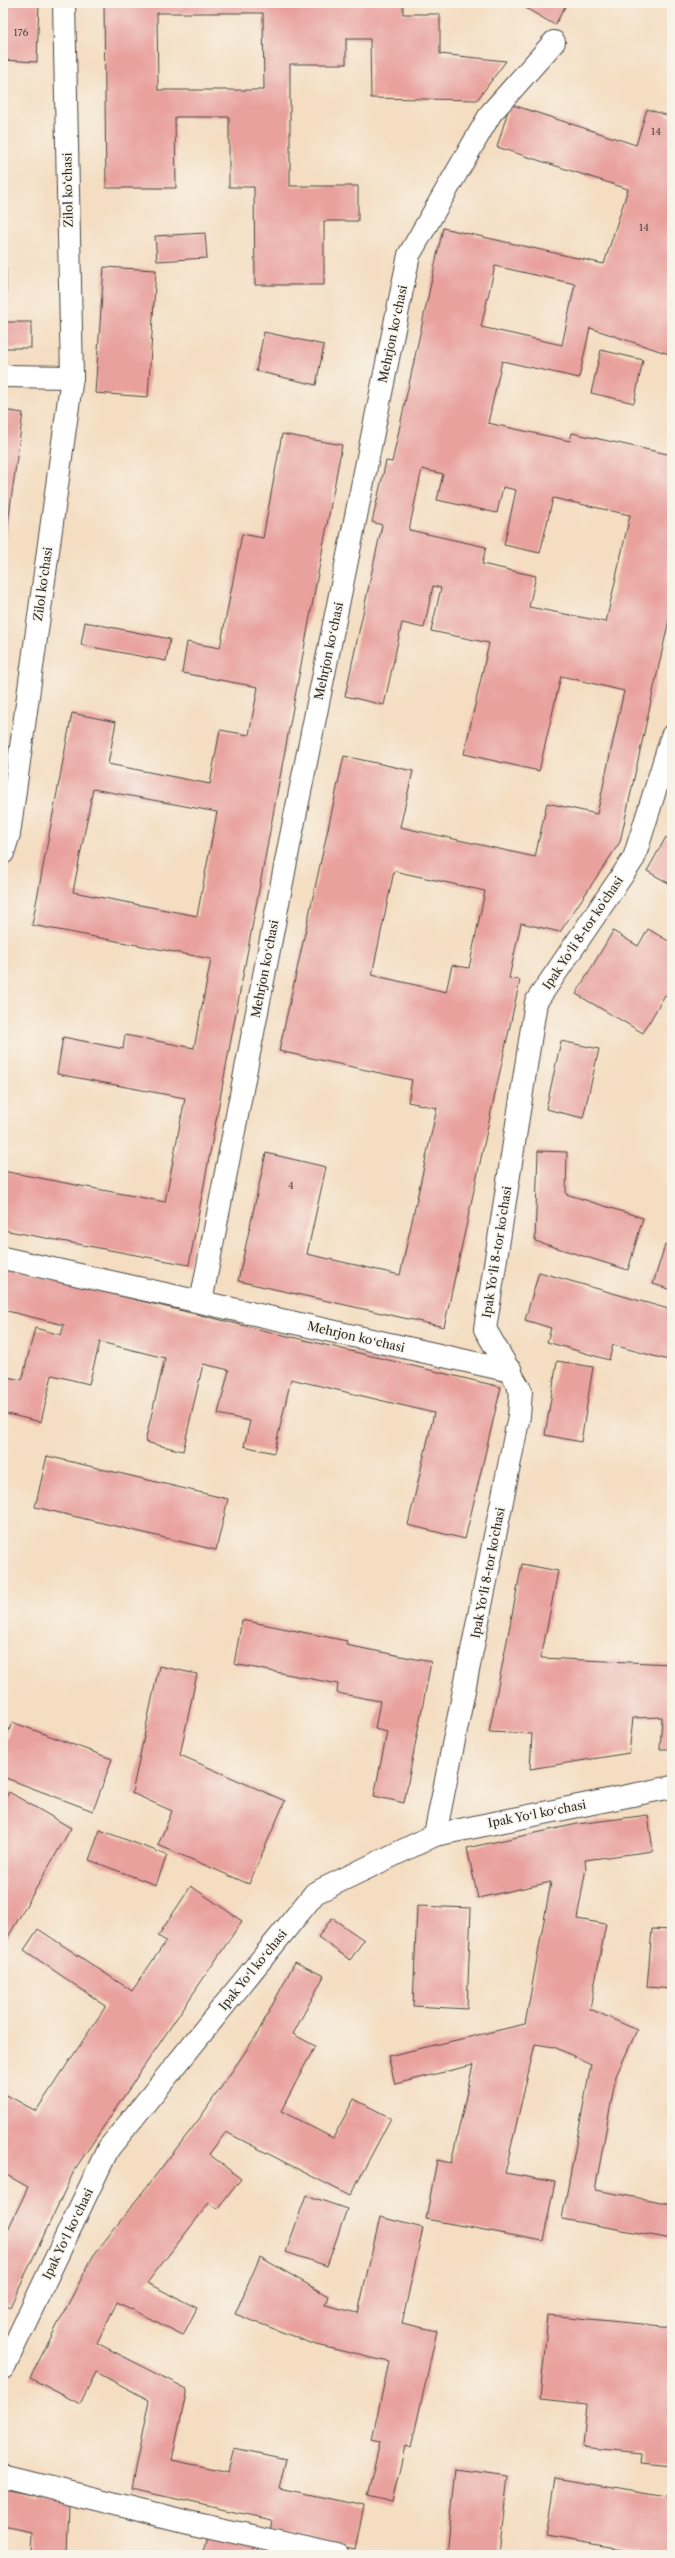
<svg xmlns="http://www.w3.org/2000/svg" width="675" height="2558" font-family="'Libre Caslon Text',serif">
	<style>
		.building { fill: #e9a19e; fill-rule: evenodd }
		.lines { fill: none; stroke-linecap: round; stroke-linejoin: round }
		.minor-casing { stroke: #494642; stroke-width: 24 }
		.minor { stroke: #fff; stroke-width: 22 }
		.labels { text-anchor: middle; stroke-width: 3; stroke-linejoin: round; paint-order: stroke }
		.number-label { font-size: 10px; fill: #5a4848 }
		.street-label { font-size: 12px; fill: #2b2b2b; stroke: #f7f3e8 }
	</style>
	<rect width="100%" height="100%" fill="#f7f3e8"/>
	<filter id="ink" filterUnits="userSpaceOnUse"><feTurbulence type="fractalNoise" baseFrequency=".025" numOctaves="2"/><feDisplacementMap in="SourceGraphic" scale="8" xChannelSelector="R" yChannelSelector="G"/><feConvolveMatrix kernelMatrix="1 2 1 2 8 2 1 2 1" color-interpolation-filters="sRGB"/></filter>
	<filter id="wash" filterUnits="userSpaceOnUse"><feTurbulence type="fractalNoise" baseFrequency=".012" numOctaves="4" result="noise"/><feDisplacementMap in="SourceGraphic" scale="16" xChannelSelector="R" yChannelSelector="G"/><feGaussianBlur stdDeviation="0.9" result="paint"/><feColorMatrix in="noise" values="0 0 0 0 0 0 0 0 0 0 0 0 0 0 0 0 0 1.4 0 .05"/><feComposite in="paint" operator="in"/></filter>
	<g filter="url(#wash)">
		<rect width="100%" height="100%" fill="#f4ddc1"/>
		<g id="blocks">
			<!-- building -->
			<g class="building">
				<path d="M3,3H39L37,62L3,60Z"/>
				<path d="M104,3H403V14H440V54L506,61L477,100L371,98L370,39H346V64H290V186H358V221H324V285H255L254,187H229V117H175L176,188H106ZM157,13H263L264,90H158Z"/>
				<path d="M517,3H567L555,25Z"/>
				<path d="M510,104L636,145L647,109L672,117V355L590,328L579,378L502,361L488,423L570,441L572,433L672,455V606L620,842L560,932L521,923L509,978L520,980L444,1327L238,1281L266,1153L326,1167L307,1254L400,1275L437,1108L408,1102L412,1080L279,1051L344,756L413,771L400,827L535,857L547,803L597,814L624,691L561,676L539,771L464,754L489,643L431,631L441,588L433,586L424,628L402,623L384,705L345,696L382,525L372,522L386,461L392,462L443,228L604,264L628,189L497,147ZM495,266L575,284L562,345L481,327ZM422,469L443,474L437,500L497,513L503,487L516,490L504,545L540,553L553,498L630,515L606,622L529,607L536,576L482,564L486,547L409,530ZM394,871L485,891L469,968L452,965L446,992L372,975Z"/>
				<path d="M205,233L207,258L157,261L155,236Z"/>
				<path d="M104,267L156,270L148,397L95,393Z"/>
				<rect x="3" y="269" width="3" height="36"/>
				<rect x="3" y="322" width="28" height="26"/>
				<path d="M264,332L324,345L316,385L256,371Z"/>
				<path d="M601,350L643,360L634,403L591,393Z"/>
				<path d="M3,410L23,413L4,552H3Z"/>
				<path d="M282,434L342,445L189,1265L3,1230V1171L165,1202L185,1098L57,1074L63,1037L123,1049L125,1035L194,1048L211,959L32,925L72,713L116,722L108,764L210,784L220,730L249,735L258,687L182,673L187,642L220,648L242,534L263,538ZM93,789L217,812L197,916L73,892Z"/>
				<path d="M85,622L170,639L166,661L81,645Z"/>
				<path d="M666,837L672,841V885L647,871Z"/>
				<path d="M648,929L672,943V999L665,995L643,1033L576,994L613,931L638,946Z"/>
				<path d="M561,1041L599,1049L583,1118L546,1109Z"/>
				<path d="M538,1151L567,1152L566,1194L643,1218L628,1270L535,1241Z"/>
				<path d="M665,1245L672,1247V1290L653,1284Z"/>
				<path d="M3,1268L501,1387L465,1539L408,1525L434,1413L291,1379L274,1453L244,1446L250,1421L218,1414L229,1370L203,1364L183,1451L145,1442L165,1358L100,1342L89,1384L52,1375L41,1422L3,1413V1376L22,1380L35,1328L61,1335L64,1325L3,1310Z"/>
				<path d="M539,1272L672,1310V1361L613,1345L609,1360L547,1342L551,1328L525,1320Z"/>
				<path d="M557,1361L593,1367L581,1442L545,1435Z"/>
				<path d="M47,1456L228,1499L216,1550L35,1507Z"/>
				<path d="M522,1564L558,1571L541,1658L672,1664V1749H660L662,1717L633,1718L629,1753L530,1769L532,1734L489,1732Z"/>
				<path d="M242,1620L347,1641L346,1645L431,1662L404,1803L374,1796L387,1732L375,1729L380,1701L337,1693L338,1684L234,1664Z"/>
				<path d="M159,1666L197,1674L180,1755L285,1801L249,1884L158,1845L172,1811L132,1793Z"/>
				<path d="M12,1722L112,1759L93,1811L3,1777V1748Z"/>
				<path d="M9,1792L71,1828L4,1944L3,1803Z"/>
				<path d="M648,1815L653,1851L585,1860L586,1868L577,1919L606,1924L590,2009L637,2030L616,2076L595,2190L672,2204V2239L562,2219L591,2064L554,2047L535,2044L505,2173L555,2182L543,2241L426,2219L437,2160L451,2163L473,2065L395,2084L388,2056L525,2024L551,1882L478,1898L467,1848L577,1824Z"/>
				<path d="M100,1830L167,1855L156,1885L89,1860Z"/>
				<path d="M191,1886L242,1921L75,2169L10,2307L3,2304V2240L28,2187L3,2173V2093L36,2111L106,2006L24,1950L38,1929L132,1991L166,1941L158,1936Z"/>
				<path d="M417,1906L471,1908L467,2009L413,2006Z"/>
				<path d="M332,1918L364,1940L350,1960L318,1937Z"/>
				<path d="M652,1929L672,1930V1989L647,1987Z"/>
				<path d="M295,1962L324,1976L293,2034L315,2046L281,2111L333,2138L354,2099L391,2118L350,2196L226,2132L209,2154L241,2179L218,2209L209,2203L147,2283L197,2308L183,2335L117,2302L97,2343L187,2389L172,2460L228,2472L234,2448L286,2459L279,2488L364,2506L355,2549L270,2531L272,2520L131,2489L149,2400L96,2372L80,2404L30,2378L93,2256L200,2118L256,2036Z"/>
				<path d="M306,2195L347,2209L327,2266L286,2252Z"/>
				<path d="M380,2217L423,2228L402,2323L437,2331L411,2448L405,2446L392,2503L367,2497L380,2441L372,2439L389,2362L316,2345L235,2314L260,2257L328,2296L325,2305L358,2313Z"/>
				<path d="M548,2315L672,2327V2384L669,2411H672V2466L641,2463L642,2453L583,2447L587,2404L540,2399Z"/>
				<path d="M455,2469L508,2476L499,2555H446Z"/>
				<path d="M555,2478L672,2498V2555H659L546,2536Z"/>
				<path d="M3,2489L69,2503L67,2555H30L31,2532L3,2526Z"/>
				<path d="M208,2536L258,2549L256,2555H203Z"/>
			</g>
		</g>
	</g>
	<g filter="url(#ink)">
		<use href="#blocks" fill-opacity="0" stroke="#494642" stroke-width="1"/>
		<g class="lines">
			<defs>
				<g id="minor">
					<path d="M3,376L72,377"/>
					<path d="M3,853L9,834L72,377L64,3"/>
					<path d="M3,1258L511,1371"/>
					<path d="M201,1302L289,846L409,255L491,113L554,42"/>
					<path d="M435,1835L519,1416L521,1391L485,1329L536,1002L634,858L672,736"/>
					<path d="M3,2369L108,2149L315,1893L435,1835L672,1787"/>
					<path d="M3,2476L188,2522L338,2555"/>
				</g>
			</defs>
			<!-- minor casing -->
			<use href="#minor" class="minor-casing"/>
			<!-- minor -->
			<use href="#minor" class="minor"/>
		</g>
	</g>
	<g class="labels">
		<!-- number labels -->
		<g class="number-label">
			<text x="21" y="36">176</text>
			<text x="656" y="135">14</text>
			<text x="644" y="231">14</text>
			<text x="291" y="1189">4</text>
		</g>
		<!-- street labels -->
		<g class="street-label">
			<text transform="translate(68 190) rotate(-91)" y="4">Zilol ko‘chasi</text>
			<text transform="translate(393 334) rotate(-78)" y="4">Mehrjon koʻchasi</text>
			<text transform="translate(43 584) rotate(-82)" y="4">Zilol ko‘chasi</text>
			<text transform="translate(329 651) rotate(-78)" y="4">Mehrjon koʻchasi</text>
			<text transform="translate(583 933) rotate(-56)" y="4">Ipak Yoʻli 8-tor koʼchasi</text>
			<text transform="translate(265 969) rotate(-79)" y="4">Mehrjon koʻchasi</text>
			<text transform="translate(497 1252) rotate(-81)" y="4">Ipak Yoʻli 8-tor koʼchasi</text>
			<text transform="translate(356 1337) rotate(13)" y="4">Mehrjon koʻchasi</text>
			<text transform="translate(488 1573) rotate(-79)" y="4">Ipak Yoʻli 8-tor koʼchasi</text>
			<text transform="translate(537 1814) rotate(-11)" y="4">Ipak Yoʻl koʻchasi</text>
			<text transform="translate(253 1970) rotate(-51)" y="4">Ipak Yoʻl koʻchasi</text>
			<text transform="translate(68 2234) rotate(-64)" y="4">Ipak Yoʻl koʻchasi</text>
		</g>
	</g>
	<!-- margin -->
	<rect width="675" height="2558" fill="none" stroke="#f7f3e8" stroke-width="16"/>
</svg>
